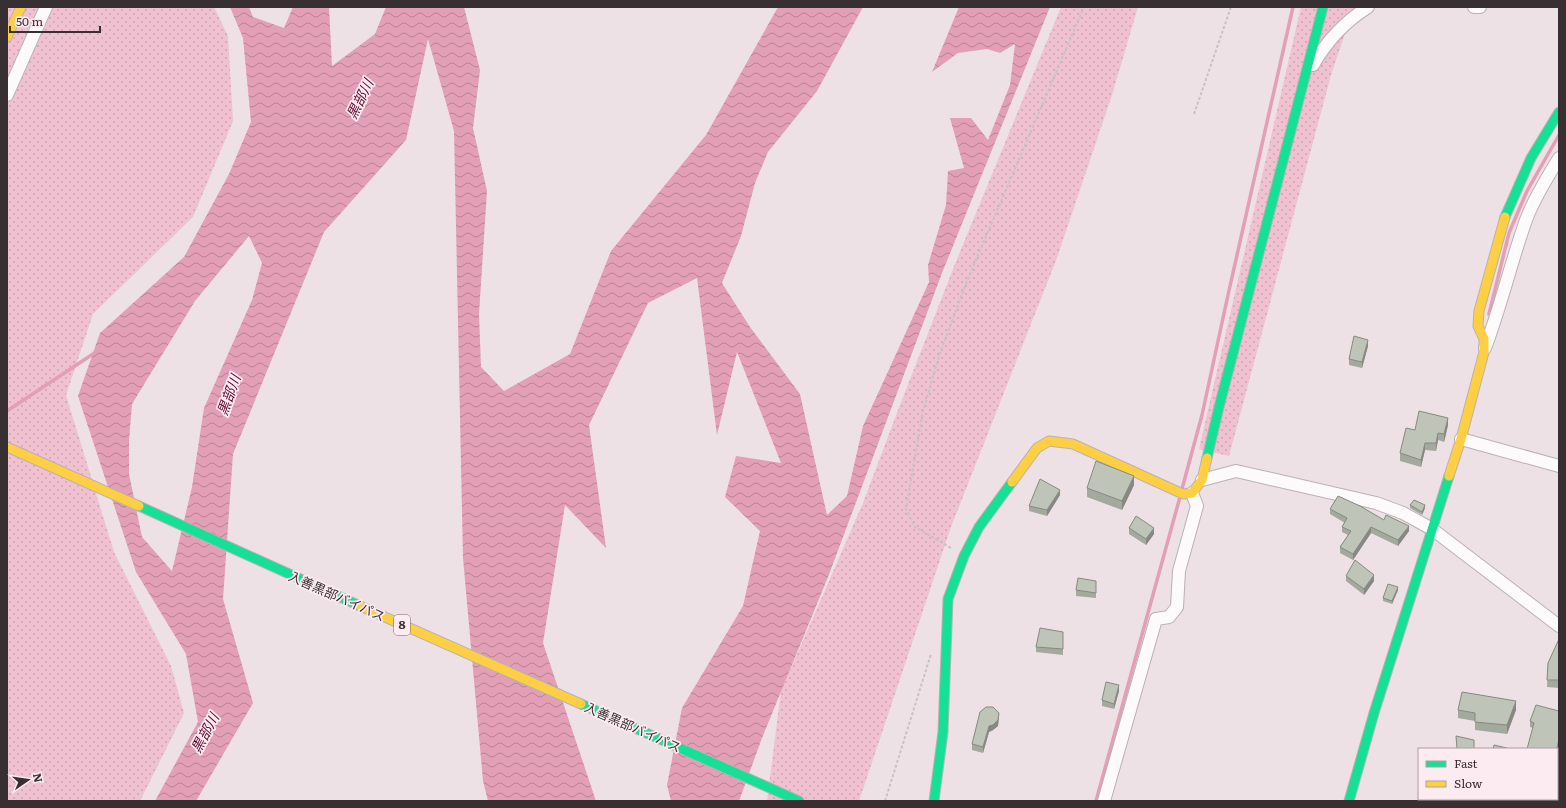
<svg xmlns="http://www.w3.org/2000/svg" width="1566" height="808" font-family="Literata,'Noto Sans JP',serif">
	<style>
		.grass { fill: url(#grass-dots) }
		.water { fill: url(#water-waves); fill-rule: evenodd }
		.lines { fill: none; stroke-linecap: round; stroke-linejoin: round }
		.stream { stroke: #e29fb6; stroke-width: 3.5 }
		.street-casing { stroke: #bab1b4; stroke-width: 14 }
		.fast-casing { stroke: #bab1b4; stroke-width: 11 }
		.slow-casing { stroke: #bab1b4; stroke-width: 11 }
		.path { stroke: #c8c2c4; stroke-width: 2; stroke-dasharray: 3 2; stroke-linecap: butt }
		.street { stroke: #fcfafb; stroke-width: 12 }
		.fast { stroke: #16e098; stroke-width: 9 }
		.slow { stroke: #ffcf43; stroke-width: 9 }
		.wall { fill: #a4a99e }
		.shaded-wall { fill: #868981 }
		.building { fill: #bfc4b8; stroke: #868981 }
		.labels { text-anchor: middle; stroke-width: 3.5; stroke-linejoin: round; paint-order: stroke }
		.shield { fill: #fcebf0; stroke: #73676b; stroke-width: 1 }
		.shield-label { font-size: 12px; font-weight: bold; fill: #382f32 }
		.street-label { font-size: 13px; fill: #382f32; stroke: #fcebf0 }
		.water-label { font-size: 14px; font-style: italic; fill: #5b0930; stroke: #fcebf0 }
	</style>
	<defs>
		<pattern id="grass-dots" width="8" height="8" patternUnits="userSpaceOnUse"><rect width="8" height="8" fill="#f0c1d0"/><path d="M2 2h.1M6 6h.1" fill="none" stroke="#cfa6b3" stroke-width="1.8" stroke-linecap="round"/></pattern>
		<pattern id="water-waves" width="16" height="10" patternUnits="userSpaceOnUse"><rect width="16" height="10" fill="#e29fb6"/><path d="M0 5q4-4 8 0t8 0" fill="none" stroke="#b88295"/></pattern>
	</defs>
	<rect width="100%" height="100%" fill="#ede1e5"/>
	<!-- grass -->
	<g class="grass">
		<path d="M7,7H214L228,36L233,121L193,217L93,314L66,395L114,552L171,666L184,713L140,801H7Z"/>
		<path d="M1061,7H1138L1112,95L1057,258L951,527L859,801H767L781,691L863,503L900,405L955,264Z"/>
		<path d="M1301,7H1354L1331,75L1229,456L1199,449Z"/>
	</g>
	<!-- water -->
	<path class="water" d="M230,7H249L253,17L284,28L293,7H329L332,66L375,34L386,7H464L480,70L473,128L487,191L479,314L481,367L504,391L570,354L611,251L706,135L778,7H863L817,91L768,152L755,183L741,236L722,283L750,327L800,394L827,515L847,496L863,426L929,282L928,265L946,205L948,171L964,168L950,118H971L988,140L1010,85L1015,44L1000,53L987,49L958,53L932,72L959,7H1050L942,273L828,577L762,738L739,801H671L667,785L682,708L743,606L760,531L725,497L736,456L781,463L737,352L717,435L697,278L648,303L589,425L606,548L565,505L543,643L596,801H488L483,781L463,558L454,131L428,39L406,140L324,232L233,454L223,599L253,703L196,801H155L198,722L186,654L136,572L78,396L100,333L184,257L229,174L251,122L243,38ZM249,236L262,263L252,300L204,408L192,487L172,571L142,537L129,474V441L132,404L195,301Z"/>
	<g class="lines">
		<!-- stream -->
		<g class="stream">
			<path d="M1489,314L1509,233L1527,191L1559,135"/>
			<path d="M7,411L96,352"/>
			<path d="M1182,489L1202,415L1228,295L1293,7"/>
			<path d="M1096,801L1180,497"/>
		</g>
		<defs>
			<g id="street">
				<path d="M1474,7H1480"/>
				<path d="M1313,65C1326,42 1346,21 1368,7"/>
				<path d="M7,95L46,7"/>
				<path d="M1485,348C1501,306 1511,262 1526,220C1534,198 1547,178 1559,158"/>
				<path d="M1461,439L1559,466"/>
				<path d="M1202,480L1236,471L1376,503L1403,513L1432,529L1559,626"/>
				<path d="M1104,801L1156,619L1169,617L1177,607L1179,571L1197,506L1192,493"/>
			</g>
			<g id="fast">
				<path d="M1505,217L1531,158L1559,112"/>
				<path d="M1207,458L1219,407L1323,7"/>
				<path d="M139,506L360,606"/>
				<path d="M581,704L799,801"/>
				<path d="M934,801L943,732L948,599L964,556L979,527L1012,482"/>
				<path d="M1349,801L1374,713L1449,476"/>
			</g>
			<g id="slow">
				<path d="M7,37L21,7"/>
				<path d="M7,447L139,506"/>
				<path d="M1449,476L1461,439L1484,352V339L1478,326L1479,311L1505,217"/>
				<path d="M1012,482L1037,448L1049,441L1073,444L1183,494L1192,493L1202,480L1207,458"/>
				<path d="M360,606L581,704"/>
			</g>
		</defs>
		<!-- street casing -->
		<use href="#street" class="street-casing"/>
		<!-- fast casing -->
		<use href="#fast" class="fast-casing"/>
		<!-- slow casing -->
		<use href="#slow" class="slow-casing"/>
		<!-- path -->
		<g class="path">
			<path d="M1194,114L1231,7"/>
			<path d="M951,548L915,527L906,509L923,411L940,353L967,281L1084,7"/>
			<path d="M885,801L931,654"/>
		</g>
		<!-- street -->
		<use href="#street" class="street"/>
		<!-- fast -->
		<use href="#fast" class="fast"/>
		<!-- slow -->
		<use href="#slow" class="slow"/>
	</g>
	<!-- wall -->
	<g class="wall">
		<path d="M1368,346L1362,368L1349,365V359Z"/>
		<path d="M1448,425L1444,442L1438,440L1436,451L1425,450L1421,467L1400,461V453L1415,430Z"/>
		<path d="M1134,485L1122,510L1087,497V488Z"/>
		<path d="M1060,495L1047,516L1029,511V506Z"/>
		<path d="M1410,505L1425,508L1422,515L1410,508Z"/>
		<path d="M1330,509L1384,520L1409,531L1398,546L1371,533L1353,560L1340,553V547L1348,535L1342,532V527L1345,523L1330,514Z"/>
		<path d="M1129,528L1154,534L1146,545L1129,534Z"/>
		<path d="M1346,576L1374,581L1364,595L1346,581Z"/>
		<path d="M1096,587V598L1076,596V590Z"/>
		<path d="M1398,590L1392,604L1383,601V598Z"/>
		<path d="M1063,632V655L1036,652V647Z"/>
		<path d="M1559,639V688L1547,687L1548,663Z"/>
		<path d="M1119,691L1114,709L1102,706V700Z"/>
		<path d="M1458,710H1516L1507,734L1475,730V721L1458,718Z"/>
		<path d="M1559,711V745L1558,748V754L1557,749L1533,728L1530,727V721Z"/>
		<path d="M999,719L998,726L993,730L989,732L983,753L972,750V744Z"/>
	</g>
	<!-- shaded-wall -->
	<g class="shaded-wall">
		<path d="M1368,340V346L1362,368V362Z"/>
		<path d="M1448,418V425L1444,442V434Z"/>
		<path d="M1438,433V440L1436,451V443Z"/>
		<path d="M1425,443V450L1421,467V460Z"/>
		<path d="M1134,476V485L1122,510V501Z"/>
		<path d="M1060,490V495L1047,516V510Z"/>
		<path d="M1425,505V508L1422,515V512Z"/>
		<path d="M1409,526V531L1398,546V540Z"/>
		<path d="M1371,527V533L1353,560V554Z"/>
		<path d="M1154,528V534L1146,545V539Z"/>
		<path d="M1374,575V581L1364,595V589Z"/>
		<path d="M1398,587V590L1392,604V601Z"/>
		<path d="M1119,685V691L1114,709V704Z"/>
		<path d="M1516,701V710L1507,734V725Z"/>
		<path d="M999,713L998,726L993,730L989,732L983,753V747L989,726Z"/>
		<path d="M1559,739V745L1557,752V748Z"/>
	</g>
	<!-- building -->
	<g class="building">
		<path d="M1354,336L1368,340L1362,362L1349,359Z"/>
		<path d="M1419,411L1448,418L1444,434L1438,433L1436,443H1425L1421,460L1400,453L1406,428L1415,430Z"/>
		<path d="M1096,461L1134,476L1122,501L1087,488Z"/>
		<path d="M1040,479L1060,490L1047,510L1029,506Z"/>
		<path d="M1338,496L1360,506L1384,520L1386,515L1409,526L1398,540L1371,527L1353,554L1340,547L1351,531L1342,527L1347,518L1330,509Z"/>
		<path d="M1414,500L1425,505L1422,512L1410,505Z"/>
		<path d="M1136,516L1154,528L1146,539L1129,528Z"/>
		<path d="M1355,560L1374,575L1364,589L1346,576Z"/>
		<path d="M1078,578L1096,581V593L1076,590Z"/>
		<path d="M1388,584L1398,587L1392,601L1383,598Z"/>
		<path d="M1040,628L1063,632V649L1036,647Z"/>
		<path d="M1559,639V680H1547L1548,663Z"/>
		<path d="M1106,682L1119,685L1114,704L1102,700Z"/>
		<path d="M1462,692L1516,701L1507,725L1475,722V713L1458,710Z"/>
		<path d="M1536,705L1559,711V739L1557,748H1558L1557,757V749H1527L1534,723L1530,721Z"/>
		<path d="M986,707H993L999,713L998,720L993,725L989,726L983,747L972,744L980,712Z"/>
		<path d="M1456,736L1474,740V749H1457Z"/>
		<path d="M1494,745L1507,748V749H1493Z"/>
	</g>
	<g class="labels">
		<!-- shield labels -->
		<rect class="shield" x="394" y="615" width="16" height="20" rx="3"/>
		<g class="shield-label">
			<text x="402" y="629">8</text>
		</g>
		<!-- street labels -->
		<g class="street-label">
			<text transform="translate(337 596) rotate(24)" y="5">入善黒部バイパス</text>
			<text transform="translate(633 727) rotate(24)" y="5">入善黒部バイパス</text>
		</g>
		<!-- water labels -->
		<g class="water-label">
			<text transform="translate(360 99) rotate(-64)" y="5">黒部川</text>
			<text transform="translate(229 395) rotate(-70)" y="5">黒部川</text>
			<text transform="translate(205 733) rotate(-62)" y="5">黒部川</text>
		</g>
	</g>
	<!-- border -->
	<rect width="1566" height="808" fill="none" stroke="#382f32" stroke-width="16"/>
	<!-- legend -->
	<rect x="1418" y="748" width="140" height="52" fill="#fcebf0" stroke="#aea0a4"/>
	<rect x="1426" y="761" width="20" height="6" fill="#16e098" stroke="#aea0a4"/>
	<text x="1454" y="768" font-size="12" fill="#382f32">Fast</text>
	<rect x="1426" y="781" width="20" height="6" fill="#ffcf43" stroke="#aea0a4"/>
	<text x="1454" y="788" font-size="12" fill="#382f32">Slow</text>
	<!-- north arrow -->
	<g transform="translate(28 780) rotate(77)" stroke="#fcebf0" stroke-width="3" paint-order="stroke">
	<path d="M0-3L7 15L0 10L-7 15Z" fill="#382f32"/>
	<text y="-6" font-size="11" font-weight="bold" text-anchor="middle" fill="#382f32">N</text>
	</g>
	<!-- scale -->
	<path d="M10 26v6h90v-6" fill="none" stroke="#382f32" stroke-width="2"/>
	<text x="16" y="26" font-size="12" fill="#382f32" stroke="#fcebf0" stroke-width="3" paint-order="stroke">50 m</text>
</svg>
